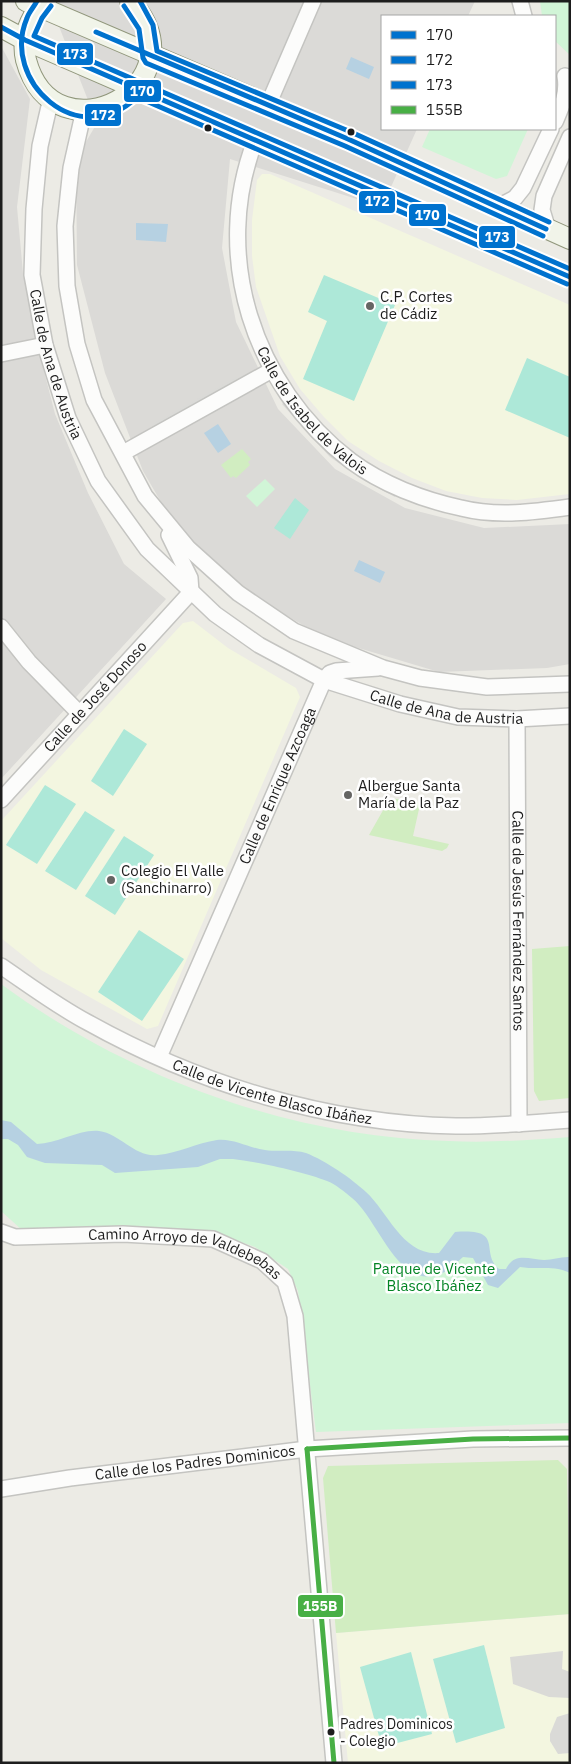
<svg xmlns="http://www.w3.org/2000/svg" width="571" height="1764" font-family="'IBM Plex Sans',sans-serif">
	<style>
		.residential { fill: #dbdad7 }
		.education { fill: #f3f6e0 }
		.grass { fill: #d1edc1 }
		.park { fill: #d1f5d7 }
		.pitch { fill: #ade8d8 }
		.parking { fill: #dadad7 }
		.water { fill: #b6d1e2 }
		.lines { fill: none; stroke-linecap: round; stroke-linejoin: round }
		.street-casing { stroke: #c4c4c1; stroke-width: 18 }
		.secondary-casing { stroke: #91977c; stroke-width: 22 }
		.street { stroke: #fcfcfb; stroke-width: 15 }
		.secondary { stroke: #f1f4e9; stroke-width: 20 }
		.bus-1-casing { stroke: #fff; stroke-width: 9 }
		.bus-2-casing { stroke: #fff; stroke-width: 9 }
		.bus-3-casing { stroke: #fff; stroke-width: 9 }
		.bus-4-casing { stroke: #fff; stroke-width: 9 }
		.bus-1 { stroke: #0072ce; stroke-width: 5 }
		.bus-2 { stroke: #0072ce; stroke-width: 5 }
		.bus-3 { stroke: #0072ce; stroke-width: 5 }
		.bus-4 { stroke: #48af45; stroke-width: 5 }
		.bus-dot { fill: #1d1d1d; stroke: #fff; stroke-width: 2 }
		.poi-dot { fill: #656563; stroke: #fff; stroke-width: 2 }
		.labels { text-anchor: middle; stroke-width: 5; stroke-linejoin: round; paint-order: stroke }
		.bus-label { font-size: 14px; fill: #1d1d1d; stroke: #fff; text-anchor: start }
		.poi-label { font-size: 15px; fill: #1d1d1d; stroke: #fff; text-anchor: start }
		.street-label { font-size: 15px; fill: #1d1d1d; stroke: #fff }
		.park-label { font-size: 15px; fill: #038424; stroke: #fff }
		.line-badge { stroke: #fff; stroke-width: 2 }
		.badge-label { font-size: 14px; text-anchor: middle; font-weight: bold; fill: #fff }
	</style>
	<rect width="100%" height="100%" fill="#ecebe5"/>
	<!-- residential -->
	<g class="residential">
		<path d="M49,1H475L468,16H382V129H417L382,207L230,159L222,248L236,322L278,409L335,469L405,508L484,528L570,524V664L547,668L439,672L325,638L236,586L172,521L143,471L105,373L77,265L76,159L97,123Z"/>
		<path d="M1,46L30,99L17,207L23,273L35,336L55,414L88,493L124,564L166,599L1,779Z"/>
	</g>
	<!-- education -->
	<g class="education">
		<path d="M262,174H270L570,305V494L517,500L482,498L446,491L412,478L379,461L348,441L324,417L300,389L280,356L256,287L252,256V220L257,180Z"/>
		<path d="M193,621L228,648L296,688L300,697L158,1026L147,1029L41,970L1,938V821L183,623Z"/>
		<path d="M570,1614V1763H348L336,1633Z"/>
	</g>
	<!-- grass -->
	<g class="grass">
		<path d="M242,449L251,459L248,462L250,465L236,478L233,476L231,478L221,465Z"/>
		<path d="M390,798L418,802L419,809L413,836L449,844L447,848L442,851L369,835Z"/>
		<path d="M570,946V1098L539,1101L534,1091L532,949Z"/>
		<path d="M558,1460L567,1469L570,1614L336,1633L323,1478L328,1466Z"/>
	</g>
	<!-- park -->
	<g class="park">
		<path d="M540,1H570V55L555,41V16H542Z"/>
		<path d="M430,129H528L507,176L496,179L422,147Z"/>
		<path d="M265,479L275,489L257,507L246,496Z"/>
		<path d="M1,984C129,1078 290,1137 449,1141C489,1143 529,1140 570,1137V1423L316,1432L298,1291L288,1269L255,1247L210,1231L146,1228L22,1230L1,1211Z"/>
	</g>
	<!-- pitch -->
	<g class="pitch">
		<path d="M324,275L395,305L354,401L303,379L327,321L308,312Z"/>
		<path d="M527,358L570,377V438L505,410Z"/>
		<path d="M295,498L309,510L290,539L274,528Z"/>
		<path d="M124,729L147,744L113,796L91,781Z"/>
		<path d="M45,785L76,804L37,864L6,845Z"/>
		<path d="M85,811L115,830L76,890L45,871Z"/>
		<path d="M124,836L154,855L115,915L85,896Z"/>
		<path d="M139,930L184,959L142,1021L98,992Z"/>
		<path d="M484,1645L505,1728L456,1743L433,1659Z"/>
		<path d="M411,1652L432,1734L382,1747L360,1667Z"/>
	</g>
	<!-- parking -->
	<g class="parking">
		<path d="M237,377L239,381L156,428L153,424Z"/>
		<path d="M287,401L397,493L395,497L363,480L330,457L282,404Z"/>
		<path d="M563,1651L562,1669L570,1672V1698L549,1697L513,1684L510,1657Z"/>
		<path d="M570,1713V1753L558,1754L550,1741V1734L557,1717Z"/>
	</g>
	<!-- water -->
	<g class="water">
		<path d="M351,57L374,67L369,79L346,69Z"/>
		<path d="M136,223L168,224L166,242L136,240Z"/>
		<path d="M218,424L231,444L218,453L204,433Z"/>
		<path d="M359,560L385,572L380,583L354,571Z"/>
		<path d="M1,1120L11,1122L37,1144C57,1144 79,1129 99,1131C121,1134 135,1158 158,1155C178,1153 197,1143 217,1140C233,1138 249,1148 265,1150C278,1152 293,1149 306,1153C326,1161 351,1178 366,1192C388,1212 403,1256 439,1253L455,1232C506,1228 479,1252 499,1269H506C514,1252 529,1259 544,1260C552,1260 560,1257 568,1257H570V1273C554,1265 537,1270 520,1267L498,1288L488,1285L473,1258L463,1257C456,1263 447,1272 438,1275C397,1288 378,1219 352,1198C345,1192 335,1184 327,1181C304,1172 258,1162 233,1159H220L198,1167L115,1173L102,1165L45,1163L27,1157L18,1145L8,1139H1Z"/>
	</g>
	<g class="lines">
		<defs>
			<g id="street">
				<path d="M520,1L524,16"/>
				<path id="s1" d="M51,98L40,146L34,209L32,275L45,345L68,418L98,481L147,549L215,614L259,645L324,680L400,704L458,717L517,719L570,716"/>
				<path d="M268,105L313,1"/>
				<path d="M84,110L71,168L65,226L67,286L77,344L94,400L145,496L188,548L238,593L294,631L383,668L420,678L487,687L570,684"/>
				<path d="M555,122C562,106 568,93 565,76"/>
				<path id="s2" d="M255,141C211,256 253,386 351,461C382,484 423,500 461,508C497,517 534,512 570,507"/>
				<path d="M498,207L515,198L523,188L551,129"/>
				<path d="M548,230L542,210L544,196L570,137"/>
				<path d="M1,354L45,345"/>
				<path d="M123,453L272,370"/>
				<path d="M1,627L29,662L80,714"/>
				<path id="s3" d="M517,719L519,1124"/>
				<path id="s4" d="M1,800L191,592L190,578L169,535"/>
				<path id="s5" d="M1,966C29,985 57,1006 87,1022C198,1084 328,1124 456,1126C494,1126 532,1123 570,1120"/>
				<path id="s6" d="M159,1057L324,680L330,673L336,671L378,668"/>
				<path id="s7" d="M1,1232L15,1237L123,1234L213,1239L262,1261L285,1282L295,1316L334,1763"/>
				<path id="s8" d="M1,1489L70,1478L307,1449L473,1439L570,1438"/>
			</g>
			<g id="secondary">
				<path d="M26,1L348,139L570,239"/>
				<path d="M46,1C30,15 21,39 26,60C54,165 206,84 130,1"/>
				<path d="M1,27L25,40L570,277"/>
			</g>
		</defs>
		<!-- street casing -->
		<use href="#street" class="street-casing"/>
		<!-- secondary casing -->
		<use href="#secondary" class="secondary-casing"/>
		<!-- street -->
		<use href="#street" class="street"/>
		<!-- secondary -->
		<use href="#secondary" class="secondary"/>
		<defs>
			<g id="bus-1">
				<path d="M1,27L25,40L570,277"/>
				<path d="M96,32L348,139L546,229"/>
			</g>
			<g id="bus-2">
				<path d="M37,1C34,7 29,12 27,18C0,81 79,153 137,97L567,284"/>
				<path d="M124,6L139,29L143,58L146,63L345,146L543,236"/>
			</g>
			<g id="bus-3">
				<path d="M140,1L153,25L157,51L351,132L549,222"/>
				<path d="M51,6L42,18L34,36L570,269"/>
			</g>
			<g id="bus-4">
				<path d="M307,1449L334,1763"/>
				<path d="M307,1449L473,1439L570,1438"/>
			</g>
		</defs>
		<!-- bus-1 casing -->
		<use href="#bus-1" class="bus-1-casing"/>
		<!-- bus-2 casing -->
		<use href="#bus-2" class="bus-2-casing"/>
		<!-- bus-3 casing -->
		<use href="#bus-3" class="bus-3-casing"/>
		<!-- bus-4 casing -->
		<use href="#bus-4" class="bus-4-casing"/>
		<!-- bus-1 -->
		<use href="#bus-1" class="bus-1"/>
		<!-- bus-2 -->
		<use href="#bus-2" class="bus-2"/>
		<!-- bus-3 -->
		<use href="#bus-3" class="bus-3"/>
		<!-- bus-4 -->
		<use href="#bus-4" class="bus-4"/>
	</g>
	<!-- markers -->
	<g class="bus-dot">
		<circle cx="208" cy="128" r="4.5"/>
		<circle cx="351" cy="132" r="4.5"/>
		<circle cx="331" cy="1732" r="4.5"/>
	</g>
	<g class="poi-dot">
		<circle cx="370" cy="306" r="5"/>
		<circle cx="348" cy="795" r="5"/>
		<circle cx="111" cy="880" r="5"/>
	</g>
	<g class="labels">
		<!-- bus labels -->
		<g class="bus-label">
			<text x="340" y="1729">Padres Dominicos<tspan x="340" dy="17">- Colegio</tspan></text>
		</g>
		<!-- poi labels -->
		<g class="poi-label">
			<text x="380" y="302">C.P. Cortes<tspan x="380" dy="17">de Cádiz</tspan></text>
			<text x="358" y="791">Albergue Santa<tspan x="358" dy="17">María de la Paz</tspan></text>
			<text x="121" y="876">Colegio El Valle<tspan x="121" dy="17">(Sanchinarro)</tspan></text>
		</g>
		<!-- street labels -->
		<g class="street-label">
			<text dy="5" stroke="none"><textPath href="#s1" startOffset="271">Calle de Ana de Austria</textPath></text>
			<text dy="5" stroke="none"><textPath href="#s2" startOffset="294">Calle de Isabel de Valois</textPath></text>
			<text dy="5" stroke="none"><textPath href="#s4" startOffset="140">Calle de José Donoso</textPath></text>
			<text dy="5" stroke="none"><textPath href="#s1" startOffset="828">Calle de Ana de Austria</textPath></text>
			<text dy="5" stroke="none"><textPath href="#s6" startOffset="296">Calle de Enrique Azcoaga</textPath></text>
			<text dy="5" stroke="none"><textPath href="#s3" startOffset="202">Calle de Jesús Fernández Santos</textPath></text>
			<text dy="5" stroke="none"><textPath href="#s5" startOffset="302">Calle de Vicente Blasco Ibáñez</textPath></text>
			<text dy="5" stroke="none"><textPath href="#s7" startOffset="189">Camino Arroyo de Valdebebas</textPath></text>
			<text dy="5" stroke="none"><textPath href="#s8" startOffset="196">Calle de los Padres Dominicos</textPath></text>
		</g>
		<!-- park labels -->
		<g class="park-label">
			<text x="434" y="1274">Parque de Vicente<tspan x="434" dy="17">Blasco Ibáñez</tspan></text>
		</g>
	</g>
	<g class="line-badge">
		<rect x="56" y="42" width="38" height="24" rx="5" fill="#0072ce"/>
		<rect x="123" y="79" width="39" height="24" rx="5" fill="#0072ce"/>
		<rect x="84" y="103" width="38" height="24" rx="5" fill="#0072ce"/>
		<rect x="358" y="190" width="38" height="24" rx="5" fill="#0072ce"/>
		<rect x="408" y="203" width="39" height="24" rx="5" fill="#0072ce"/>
		<rect x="478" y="225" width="38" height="24" rx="5" fill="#0072ce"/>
		<rect x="297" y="1594" width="47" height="24" rx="5" fill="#48af45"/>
	</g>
	<g class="badge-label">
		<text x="75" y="59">173</text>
		<text x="142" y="96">170</text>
		<text x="103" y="120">172</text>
		<text x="377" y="206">172</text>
		<text x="427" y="220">170</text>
		<text x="497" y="242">173</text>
		<text x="320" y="1611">155B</text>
	</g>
	<!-- border -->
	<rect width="571" height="1764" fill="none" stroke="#1d1d1d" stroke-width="5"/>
	<!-- legend -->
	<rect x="381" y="15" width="175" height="115" fill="#ffffff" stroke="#a5a5a5"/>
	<rect x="391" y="31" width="25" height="8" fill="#0072ce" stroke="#a5a5a5"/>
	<text x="426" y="40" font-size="15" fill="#1d1d1d">170</text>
	<rect x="391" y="56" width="25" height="8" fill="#0072ce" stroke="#a5a5a5"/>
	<text x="426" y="65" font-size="15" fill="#1d1d1d">172</text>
	<rect x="391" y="81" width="25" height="8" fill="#0072ce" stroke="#a5a5a5"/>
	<text x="426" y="90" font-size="15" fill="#1d1d1d">173</text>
	<rect x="391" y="106" width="25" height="8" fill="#48af45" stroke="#a5a5a5"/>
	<text x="426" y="115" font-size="15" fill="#1d1d1d">155B</text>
</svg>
